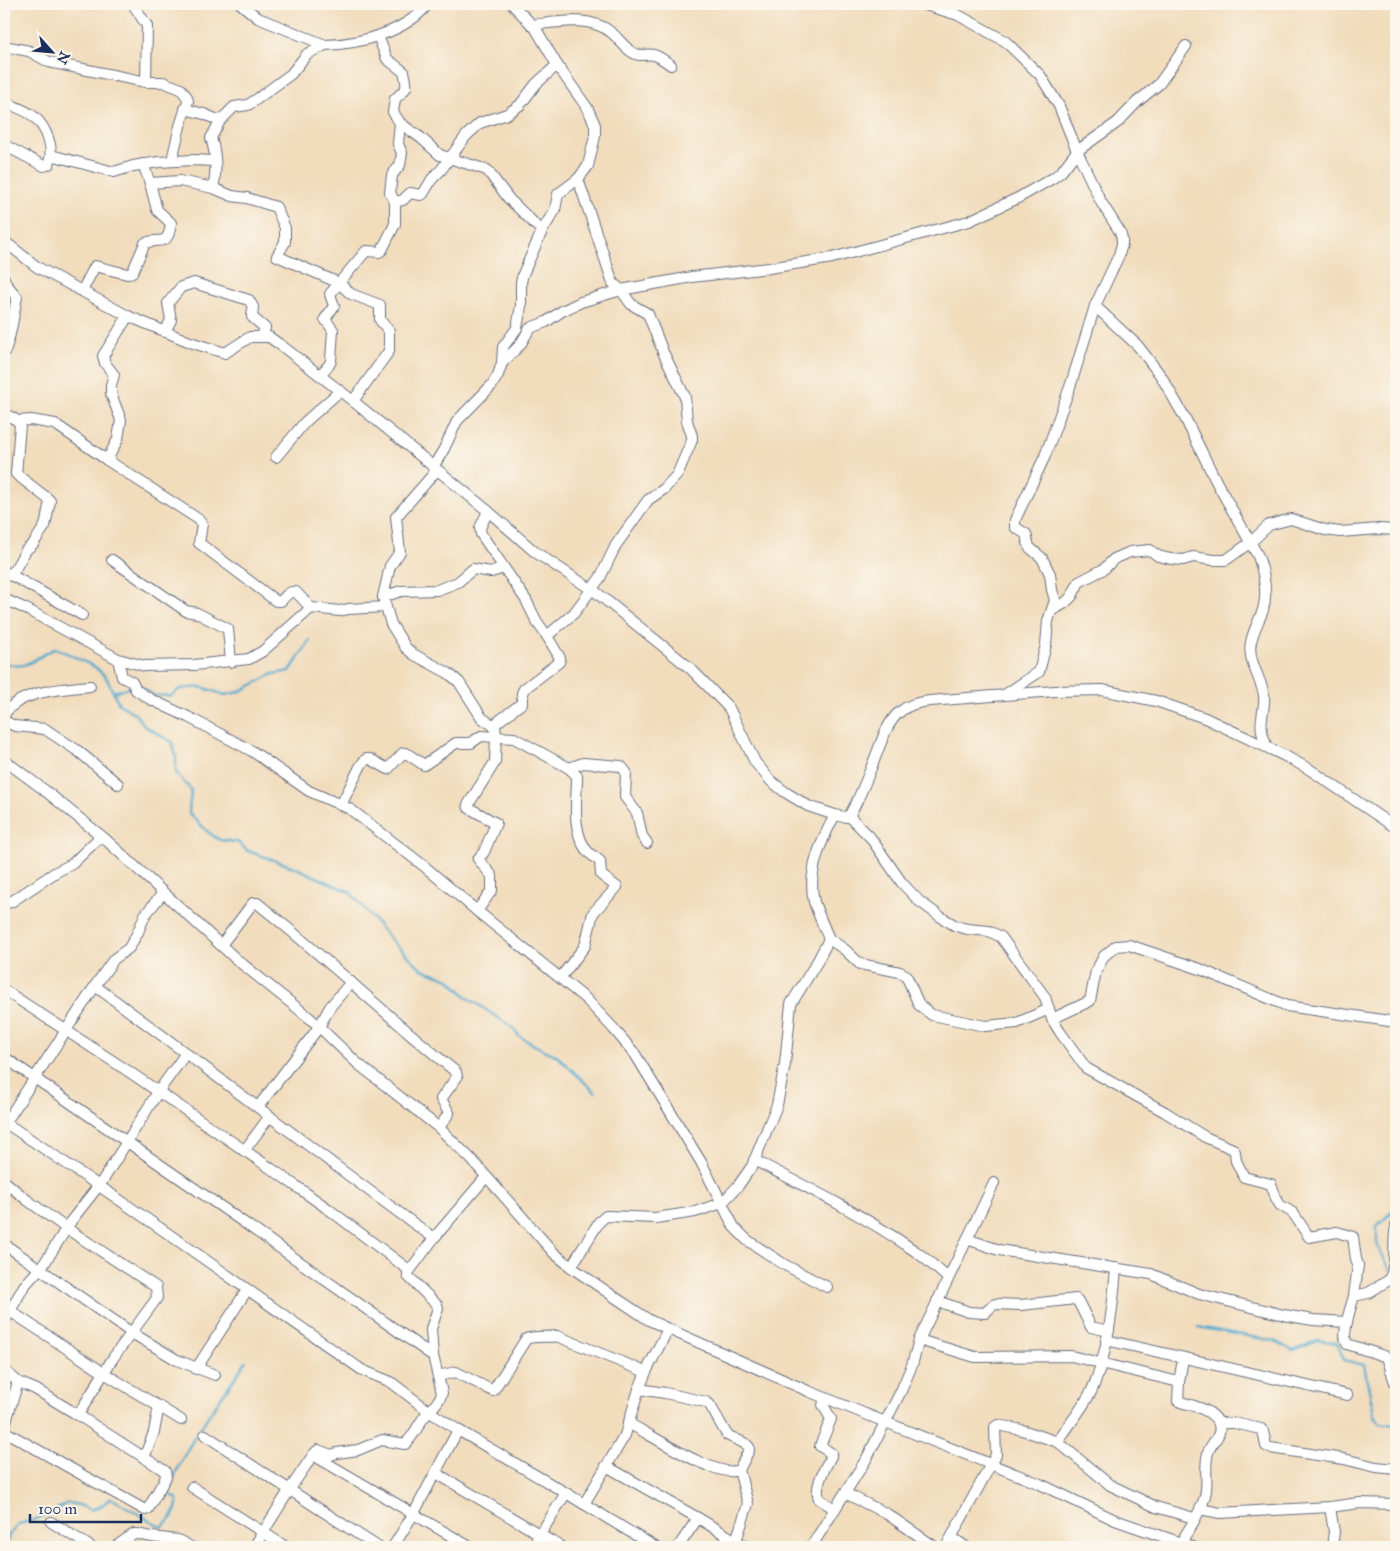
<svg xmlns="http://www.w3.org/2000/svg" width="1400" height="1551" font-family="'IM FELL Great Primer',serif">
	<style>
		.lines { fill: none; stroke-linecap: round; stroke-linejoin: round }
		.stream { stroke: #4fa8cd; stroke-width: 2.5 }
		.minor-casing { stroke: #666c7f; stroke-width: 12 }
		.minor { stroke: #fff; stroke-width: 10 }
	</style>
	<rect width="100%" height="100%" fill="#fbf7ec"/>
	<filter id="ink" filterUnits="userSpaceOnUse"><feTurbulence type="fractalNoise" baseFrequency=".02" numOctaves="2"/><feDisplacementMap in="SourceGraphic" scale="10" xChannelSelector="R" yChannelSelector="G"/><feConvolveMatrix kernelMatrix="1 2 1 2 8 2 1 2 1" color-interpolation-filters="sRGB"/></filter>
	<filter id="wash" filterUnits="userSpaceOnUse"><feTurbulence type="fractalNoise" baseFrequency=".0096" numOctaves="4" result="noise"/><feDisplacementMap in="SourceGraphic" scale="20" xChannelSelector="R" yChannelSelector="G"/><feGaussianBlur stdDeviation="1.12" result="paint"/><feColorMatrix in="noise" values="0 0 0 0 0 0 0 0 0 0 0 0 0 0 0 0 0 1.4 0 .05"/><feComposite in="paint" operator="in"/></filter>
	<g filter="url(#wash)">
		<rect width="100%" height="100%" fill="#f1dcbc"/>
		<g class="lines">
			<!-- stream -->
			<g class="stream">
				<path d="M4,662C26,673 36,656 56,648L95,667L106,677L119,704L134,713L146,727L172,742L176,756V773L191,790L189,813L209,833L220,840L237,842L248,851L294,867L350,892L393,942L422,969L449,979L467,997L513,1028L519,1036L543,1050L556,1055L595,1092"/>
				<path d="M137,686L143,688L153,695L171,696L180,689L201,687L225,695L239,692L273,674L290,671L310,640"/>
				<path d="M114,692L131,687"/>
				<path d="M1396,1144V1154"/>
				<path d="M1390,1270L1377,1244V1226L1396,1208"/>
				<path d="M1198,1327L1275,1341L1293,1351L1318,1340L1337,1343L1344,1360L1364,1365L1374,1414L1380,1423L1396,1425"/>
				<path d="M6,1547L9,1535L19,1524L37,1519L68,1503L79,1505L91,1510L102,1505L111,1498L161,1527C173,1519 176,1512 178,1499L168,1493C184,1444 218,1404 246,1361"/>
			</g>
		</g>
	</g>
	<g filter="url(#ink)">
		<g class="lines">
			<defs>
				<g id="minor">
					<path d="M133,4L147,26L146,82"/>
					<path d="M241,4L258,18L325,45C360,44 406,32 428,4"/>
					<path d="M922,4L958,15L1005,41L1040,75L1059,106L1077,151L1101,202L1120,232L1122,239V244L1119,255L1095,306L1071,384L1045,456L1015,520V527L1026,534L1029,547L1042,558L1050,574L1052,590L1055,600L1048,621L1046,645L1039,672L1006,694"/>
					<path d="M532,25C558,22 591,15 612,33C619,39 624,47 632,52C639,58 647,53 654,55C661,57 666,62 671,65"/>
					<path d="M325,45L307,54L291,74L257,99L248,105L234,107L220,121L211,138C216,153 217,173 213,188L232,196L247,198L276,207L285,228V242L277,256L339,283L366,251L379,252L382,250L395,224V202L390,193L392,175L400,165L402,153L398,144L400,123L393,112L395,99C408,87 408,89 404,72L387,59L378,36"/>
					<path d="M4,46L29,51L49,62L146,82H163L181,89L187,97L188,101L180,126L172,160"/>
					<path d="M4,102C23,110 37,113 46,133C51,144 52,152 49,164L44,166L4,145"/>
					<path d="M185,109L204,114L220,121"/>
					<path d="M400,123L421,138L440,155L487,170L509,199L542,231"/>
					<path d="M51,155L114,172L133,166L159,162L193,160L214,161"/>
					<path d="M143,164L150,183"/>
					<path d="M578,179L613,283L621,290L692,277L769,268L832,258L969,221L1018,198L1053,178L1061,172L1077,151L1118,122L1137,102L1159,84L1186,46"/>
					<path d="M395,202L403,200L410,193L421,195L423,194L432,179L441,170L466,136L480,123L507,114L520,105L536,84L557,65"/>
					<path d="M4,241L37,267L128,316L190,342L225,353L250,337H269L282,346L353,401L488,511L535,552L597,593L690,668L729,708L755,762L771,781L785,792L808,806L835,815L844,817L849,816C860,798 867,778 875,758C881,743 887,721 901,711C909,704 920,702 930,701L1055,691L1102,690L1156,701L1205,718L1285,756L1309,769L1396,828"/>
					<path d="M4,278L6,284L17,297C13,316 12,335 4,353"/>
					<path d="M82,291L95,266L127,274L132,273L145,243C161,237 168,248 171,223L157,210L150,183L180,181L213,188"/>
					<path d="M1095,306L1138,346L1161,376L1185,418L1217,483L1258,556C1264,573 1268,592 1263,610C1259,621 1253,631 1251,642C1247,660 1261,678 1264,695C1265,702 1263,710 1262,718C1260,729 1263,737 1267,747"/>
					<path d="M165,332L171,320L168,303L181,287L194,283L249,300L253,307L252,317L265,328L262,336"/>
					<path d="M320,375L329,365L331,361L333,330L325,319L334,306L330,294L339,283L351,294L380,305V320L389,331V351L353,401"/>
					<path d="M4,413L18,421L20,425L16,474L47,498L50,501L45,526L33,544L26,550L11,576"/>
					<path d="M18,421L31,420L55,424L107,460L198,519L202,524L199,543L276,601H281C285,597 289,590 296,592L311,608L340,611L348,609L385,607"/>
					<path d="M276,457L305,422L340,391"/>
					<path d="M107,460L118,439L121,420L111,394V385L114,375L105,363L103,356L128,316"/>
					<path d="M433,467L444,449L457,421L492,385L498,375L502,363L503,347L517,328L521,306V282L523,274L542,231L555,210L558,194L578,179L588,166L595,136V125L588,109L557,65L536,29L512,4"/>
					<path d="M437,470L396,517L400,552L390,566L383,597L391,624L406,648L413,654L448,673L459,682L482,718L494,726"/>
					<path d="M488,511L480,528L481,534L526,600L537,622L547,636"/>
					<path d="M112,560L186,611L197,613L228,629L231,662"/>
					<path d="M4,571L82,615"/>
					<path d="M383,597L401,591L437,590L445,587L458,582L473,569L491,572L504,568"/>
					<path d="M4,599L26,609L118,659L145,666L194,665L249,659L263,651L311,608"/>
					<path d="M1053,610L1065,603L1072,596L1079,582L1104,569L1114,559L1130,552L1150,550L1158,556L1171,559L1183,560L1193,557L1214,560H1226L1251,542L1269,525L1291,519L1325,530L1340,532L1379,529L1396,530"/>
					<path d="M118,659L122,677L132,682L136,690L150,699L188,717L252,751L309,791L350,809L424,866L477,911L586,999L613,1028L635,1054L701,1162L734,1227L747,1240L785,1265L827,1287"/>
					<path d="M4,715C19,690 63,689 90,686"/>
					<path d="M4,721L15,726L45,729L78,751L118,784"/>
					<path d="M4,760L43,789L105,839L236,959L311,1019L357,1063L439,1128L471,1159L554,1253L571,1267L616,1298L649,1320L675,1332L808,1391L1040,1484L1115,1520L1193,1547"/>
					<path d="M569,768L583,763L621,766L626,772L625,797L637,813L642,836L647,843"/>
					<path d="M341,805L361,765L366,759H370L388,769L403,753H406L424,765L456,743H471L481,736L514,738L569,768L577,776C577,800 571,830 587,851C591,855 596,858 600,861L601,875L617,887L593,913L585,946L561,977"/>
					<path d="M849,816L870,837L902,883L919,901L941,917L956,926L967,929L989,931L1001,937L1045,997L1052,1019L1060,1032L1086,1068L1165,1112L1205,1137L1233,1149L1235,1152L1236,1161L1244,1177L1271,1184L1276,1198L1280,1205L1293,1213L1309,1237L1337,1232L1353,1237L1356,1259L1358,1265L1354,1296"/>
					<path d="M4,904L11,902L56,872L72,864L101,836"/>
					<path d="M477,911L492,890V876L478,859L484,852L496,823L469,808L468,805L495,762L496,737L495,724L522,703V693L524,689L559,662L560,658L547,636L574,613L600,578L616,545L638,514L648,500L664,489L677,475L692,440V436L687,421L685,397L663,352L648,314L631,304L621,290L581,302L562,311L546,322L530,328L520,345L502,363"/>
					<path d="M829,939L844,949L860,964L900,972L906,975L919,1005L932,1015L985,1026L1017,1023L1049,1009"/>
					<path d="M221,945L253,903H257C325,957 388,1017 456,1072L457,1077L441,1099L449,1113L439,1128"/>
					<path d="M95,986C209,1069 320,1156 434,1238"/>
					<path d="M4,990L128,1071L279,1174L331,1211L409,1270"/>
					<path d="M1052,1019L1090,1001L1096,971L1104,956L1116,946L1129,945L1200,969L1287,1006L1396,1022"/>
					<path d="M4,1057L236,1217L433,1356"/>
					<path d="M258,1107L319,1027L330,1007L351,982"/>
					<path d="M4,1122C125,1201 243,1287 362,1370L391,1382L430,1412L458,1430L566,1493L655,1547"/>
					<path d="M4,1125L95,986L114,959L129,948L138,932L145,915L163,893"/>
					<path d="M244,1151L270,1116"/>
					<path d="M754,1160C809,1188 865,1216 915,1251C927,1259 937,1269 948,1278"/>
					<path d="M4,1181L27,1200L66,1228L156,1287L157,1298L113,1358L78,1415L165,1471L166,1477L148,1509L145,1510L4,1431"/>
					<path d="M1396,1226C1392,1243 1398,1264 1389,1280L1368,1293L1354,1296C1351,1307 1341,1334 1347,1344L1387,1357L1396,1386"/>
					<path d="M967,1239L999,1250L1151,1274L1199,1294L1284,1315L1313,1320L1347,1322"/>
					<path d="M4,1244L132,1333L177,1360L215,1375"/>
					<path d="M571,1267L599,1222L606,1216L656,1218L695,1212L722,1203L738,1186L752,1166L777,1105L785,1064L791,1004L817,962L829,939C824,927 818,914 814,902C807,872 821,841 835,815"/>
					<path d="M937,1301L969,1312L985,1313L993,1305L996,1304L1021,1305L1076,1299L1078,1301L1091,1327L1109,1331"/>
					<path d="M4,1307L104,1373L181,1420"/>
					<path d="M4,1322L24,1286L44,1264L71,1221L103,1180L158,1092L186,1053"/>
					<path d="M919,1340L975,1357L1071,1356L1179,1382L1178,1401C1192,1406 1210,1408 1218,1422C1224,1434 1212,1442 1209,1450C1203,1464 1209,1481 1205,1496C1201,1514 1187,1530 1179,1547"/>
					<path d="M1106,1340L1347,1395"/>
					<path d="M196,1369L247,1290"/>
					<path d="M4,1370L18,1382L35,1389L78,1415"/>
					<path d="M438,1376L456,1372L493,1391L526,1339C535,1335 547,1338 557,1336L646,1372"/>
					<path d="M1179,1382L1183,1359"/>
					<path d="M826,1398L823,1405L831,1419L820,1446L831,1453V1456C825,1468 814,1486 819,1499L835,1509"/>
					<path d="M628,1423C650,1434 718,1480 739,1470L749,1450V1447L746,1444L727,1435L710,1405L706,1402L665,1393L639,1389"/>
					<path d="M1219,1423H1234L1261,1429L1263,1431L1266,1446L1270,1448L1344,1459L1376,1467L1396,1469"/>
					<path d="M4,1428L18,1382"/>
					<path d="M205,1435L378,1547"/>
					<path d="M1058,1442C1069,1424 1083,1408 1092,1390C1108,1354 1113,1306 1116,1268"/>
					<path d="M313,1455L470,1547"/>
					<path d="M144,1458L154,1432L159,1406"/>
					<path d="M606,1466L698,1518L678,1547"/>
					<path d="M436,1473L561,1547"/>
					<path d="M192,1487L286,1547"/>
					<path d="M845,1493L887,1514L935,1547"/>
					<path d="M584,1504L625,1435L639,1389L646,1372L668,1329"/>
					<path d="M1330,1507L1334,1532L1332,1547"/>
					<path d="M1200,1509L1220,1513L1330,1507L1359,1503L1396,1504"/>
					<path d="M698,1518L746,1547"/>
					<path d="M51,1522L91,1547"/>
					<path d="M953,1538L966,1547"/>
					<path d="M736,1541L748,1504L739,1470"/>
					<path d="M115,1547L134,1534H138L151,1537L178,1540L191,1547"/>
					<path d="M254,1547L290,1489L313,1455L318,1450L331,1455L337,1453L358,1450L382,1440L405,1444C413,1437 416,1429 422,1420C428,1411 439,1404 442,1393L433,1356L431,1329L438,1308L437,1305L408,1276V1273L434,1238L486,1177"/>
					<path d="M393,1547L414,1513L458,1430"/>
					<path d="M532,1547L566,1493"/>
					<path d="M811,1547L867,1458L901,1391L912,1365L919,1340L994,1183"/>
					<path d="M946,1547L996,1455L995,1427L998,1425L1022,1430L1058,1442L1110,1485L1156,1507L1194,1518"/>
				</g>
			</defs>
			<!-- minor casing -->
			<use href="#minor" class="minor-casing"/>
			<!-- minor -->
			<use href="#minor" class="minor"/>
		</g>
	</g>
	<!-- margin -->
	<rect width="1400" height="1551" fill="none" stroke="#fbf7ec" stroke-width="20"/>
	<!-- north arrow -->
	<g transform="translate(52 52) rotate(117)" stroke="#fbf7ec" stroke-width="4" paint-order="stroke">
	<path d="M0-4L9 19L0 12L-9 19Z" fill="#1b2f5e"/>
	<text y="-8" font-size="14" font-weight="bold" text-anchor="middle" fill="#1b2f5e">N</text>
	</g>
	<!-- scale -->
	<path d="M30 1514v8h111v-8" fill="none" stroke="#1b2f5e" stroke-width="2.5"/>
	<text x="38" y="1514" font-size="15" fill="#1b2f5e" stroke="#fbf7ec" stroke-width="4" paint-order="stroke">100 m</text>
</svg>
